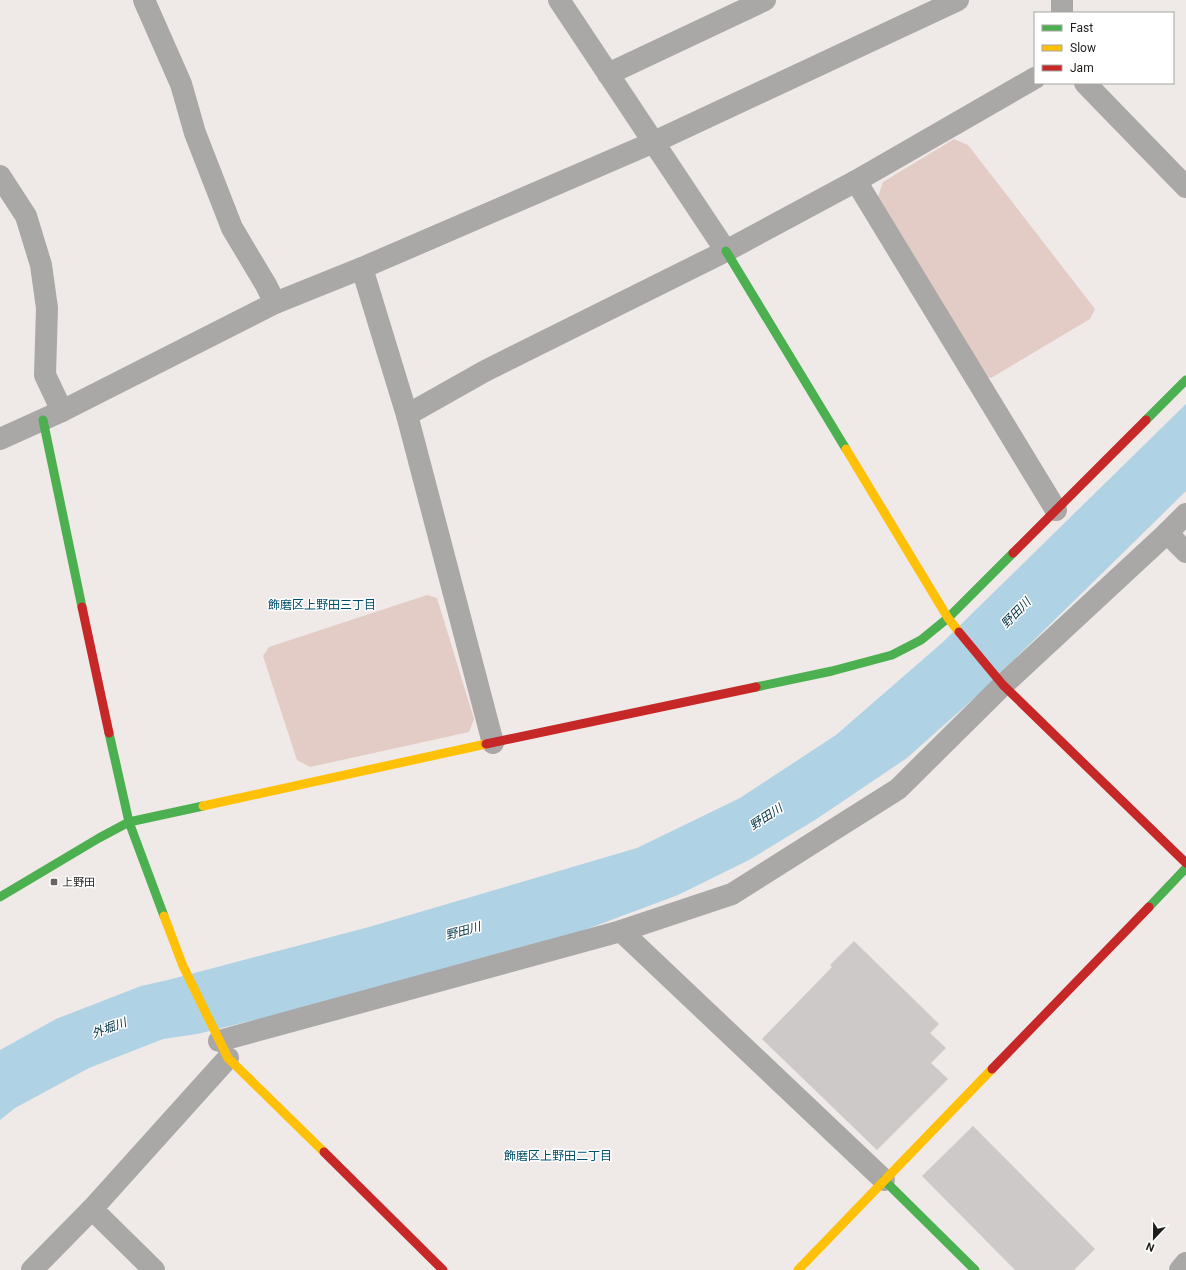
<svg xmlns="http://www.w3.org/2000/svg" width="1186" height="1270" font-family="Roboto,'Noto Sans JP',sans-serif">
	<style>
		.green { fill: #e3ccc5 }
		.water { fill: #afd2e4 }
		.building { fill: #cdc9c8 }
		.lines { fill: none; stroke-linecap: round; stroke-linejoin: round }
		.street { stroke: #a9a8a7; stroke-width: 22 }
		.fast { stroke: #4caf50; stroke-width: 9 }
		.slow { stroke: #ffc107; stroke-width: 9 }
		.jam { stroke: #c62828; stroke-width: 9 }
		.poi-dot { fill: #686463; stroke: #fff; stroke-width: 1.5 }
		.labels { text-anchor: middle; stroke-width: 3; stroke-linejoin: round; paint-order: stroke }
		.poi-label { font-size: 11px; fill: #201d1b; stroke: #fff; text-anchor: start }
		.neighbourhood-label { font-size: 12px; fill: #004e6a; stroke: #fff }
		.water-label { font-size: 12px; font-style: italic; fill: #023143; stroke: #fff }
	</style>
	<rect width="100%" height="100%" fill="#efe9e8"/>
	<!-- green -->
	<g class="green">
		<path d="M954,139L968,145L1095,309L1090,319L991,378L982,375L878,197L883,182Z"/>
		<path d="M427,595L437,598L474,719L469,732L310,767L297,760L263,656L269,647Z"/>
	</g>
	<!-- water -->
	<path class="water" d="M1186,404V491L981,692L907,758L815,820L749,860L678,895L587,929L494,961L197,1034L163,1039L89,1068L15,1108L0,1120V1050L56,1019L141,986L168,980L369,927L637,848L740,798L836,735L943,642Z"/>
	<!-- building -->
	<g class="building">
		<path d="M854,941L939,1024L930,1033L946,1048L931,1063L948,1079L877,1150L762,1039L832,967L830,965Z"/>
		<path d="M973,1126L1095,1249L1074,1270H1015L922,1176Z"/>
	</g>
	<g class="lines">
		<!-- street -->
		<g class="street">
			<path d="M144,0L181,84L195,133L232,228L266,285L275,303"/>
			<path d="M559,0L726,251"/>
			<path d="M1062,0V13"/>
			<path d="M608,74L765,0"/>
			<path d="M1085,83L1186,187"/>
			<path d="M0,176L26,216L41,265L47,308L45,375L62,411"/>
			<path d="M856,181L1056,510"/>
			<path d="M362,268L407,415L493,743"/>
			<path d="M407,415L485,371L726,251L856,181L1035,78"/>
			<path d="M0,439L62,411L275,303L362,268L654,142L958,0"/>
			<path d="M1167,533L1186,552"/>
			<path d="M621,931L884,1180"/>
			<path d="M219,1041L621,931L732,894L898,789L1003,685L1167,533L1186,514"/>
			<path d="M92,1209L154,1270"/>
			<path d="M32,1270L92,1209L228,1058"/>
			<path d="M1180,1270L1186,1263"/>
		</g>
		<!-- fast -->
		<g class="fast">
			<path d="M726,251L846,449"/>
			<path d="M43,420L82,607"/>
			<path d="M1146,420L1186,380"/>
			<path d="M756,687L832,671L892,655L921,640L948,618L1013,553"/>
			<path d="M109,733L129,822L164,916"/>
			<path d="M0,897L99,838L129,822L203,806"/>
			<path d="M1149,907L1186,868"/>
			<path d="M884,1180L975,1270"/>
		</g>
		<!-- slow -->
		<g class="slow">
			<path d="M846,449L948,618L959,632"/>
			<path d="M203,806L486,744"/>
			<path d="M164,916L183,966L228,1058L324,1152"/>
			<path d="M798,1270L992,1069"/>
		</g>
		<!-- jam -->
		<g class="jam">
			<path d="M1013,553L1146,420"/>
			<path d="M82,607L109,733"/>
			<path d="M959,632L1003,685L1186,863"/>
			<path d="M486,744L756,687"/>
			<path d="M992,1069L1149,907"/>
			<path d="M324,1152L443,1270"/>
		</g>
	</g>
	<!-- markers -->
	<rect class="poi-dot" x="50" y="878" width="8" height="8" rx="2"/>
	<g class="labels">
		<!-- poi labels -->
		<g class="poi-label">
			<text x="62" y="886">上野田</text>
		</g>
		<!-- neighbourhood labels -->
		<g class="neighbourhood-label">
			<text x="322" y="609">飾磨区上野田三丁目</text>
			<text x="558" y="1160">飾磨区上野田二丁目</text>
		</g>
		<!-- water labels -->
		<g class="water-label">
			<text transform="translate(1016 613) rotate(-46)" y="4">野田川</text>
			<text transform="translate(766 817) rotate(-33)" y="4">野田川</text>
			<text transform="translate(463 931) rotate(-15)" y="4">野田川</text>
			<text transform="translate(109 1028) rotate(-20)" y="4">外堀川</text>
		</g>
	</g>
	<!-- legend -->
	<rect x="1034" y="12" width="140" height="72" fill="#ffffff" stroke="#a6a5a4"/>
	<rect x="1042" y="25" width="20" height="6" fill="#4caf50" stroke="#a6a5a4"/>
	<text x="1070" y="32" font-size="12" fill="#201d1b">Fast</text>
	<rect x="1042" y="45" width="20" height="6" fill="#ffc107" stroke="#a6a5a4"/>
	<text x="1070" y="52" font-size="12" fill="#201d1b">Slow</text>
	<rect x="1042" y="65" width="20" height="6" fill="#c62828" stroke="#a6a5a4"/>
	<text x="1070" y="72" font-size="12" fill="#201d1b">Jam</text>
	<!-- north arrow -->
	<g transform="translate(1154 1238) rotate(202)" stroke="#ffffff" stroke-width="3" paint-order="stroke">
	<path d="M0-3L7 15L0 10L-7 15Z" fill="#201d1b"/>
	<text y="-6" font-size="11" font-weight="bold" text-anchor="middle" fill="#201d1b">N</text>
	</g>
</svg>
